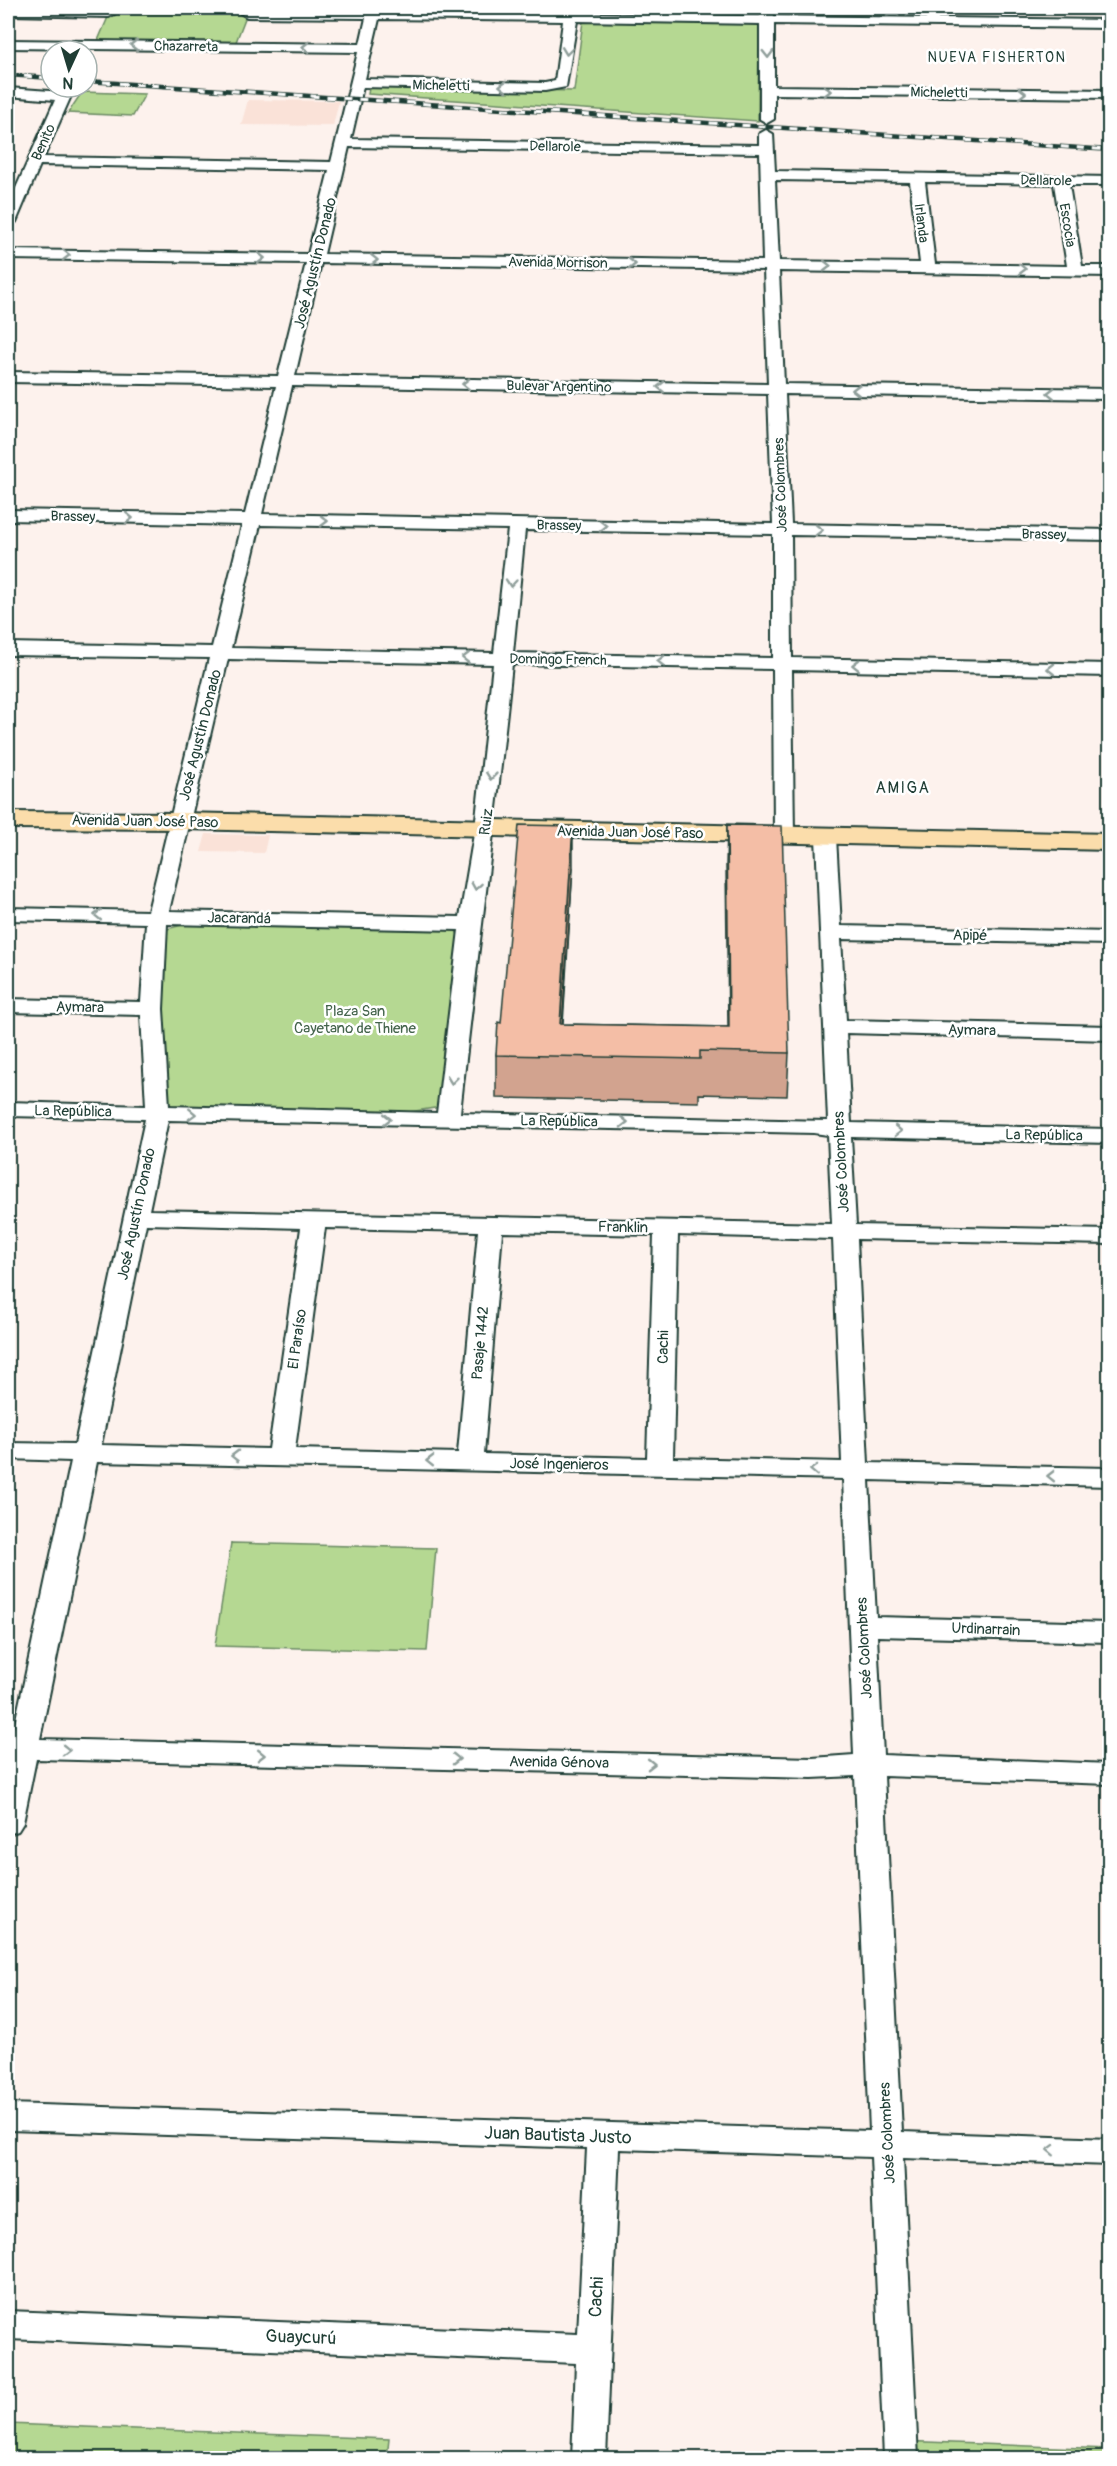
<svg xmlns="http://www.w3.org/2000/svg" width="1117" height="2466" font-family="Pangolin,sans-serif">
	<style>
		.built { fill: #fae2d8 }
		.green { fill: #b5d892; stroke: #6a8a63; stroke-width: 1.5 }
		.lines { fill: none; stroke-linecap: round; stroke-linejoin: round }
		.minor-casing { stroke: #1f3d34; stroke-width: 4 }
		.major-casing { stroke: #1f3d34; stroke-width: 4 }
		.minor { fill: #fff; fill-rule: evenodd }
		.major { fill: #fbddab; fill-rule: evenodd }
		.rail-casing { stroke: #1f3d34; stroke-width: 4.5 }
		.rail { stroke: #fff; stroke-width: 3; stroke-dasharray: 8; stroke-linecap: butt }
		.wall { fill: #d2a38f; stroke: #1f3d34; stroke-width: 1.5 }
		.shaded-wall { fill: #ab8574; stroke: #1f3d34; stroke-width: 1.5 }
		.building { fill: #f4bea6; stroke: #1f3d34; stroke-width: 1.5 }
		.oneway { stroke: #8f9e9a }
		.labels { text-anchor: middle; stroke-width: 5; stroke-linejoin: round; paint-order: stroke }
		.far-street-label { font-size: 14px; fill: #1f3d34; stroke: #fff }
		.far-neighbourhood-label { font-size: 14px; letter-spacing: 1.5px; fill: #1f3d34; stroke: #fff }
		.street-label { font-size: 15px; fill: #1f3d34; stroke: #fff }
		.park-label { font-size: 15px; fill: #44644c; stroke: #fff }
		.neighbourhood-label { font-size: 16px; letter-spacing: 1.5px; fill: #1f3d34; stroke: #fff }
		.near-street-label { font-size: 18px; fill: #1f3d34; stroke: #fff }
	</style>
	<rect width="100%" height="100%" fill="#fdf2ed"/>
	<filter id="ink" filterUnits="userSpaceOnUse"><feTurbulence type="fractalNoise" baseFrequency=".0167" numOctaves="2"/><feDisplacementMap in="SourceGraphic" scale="12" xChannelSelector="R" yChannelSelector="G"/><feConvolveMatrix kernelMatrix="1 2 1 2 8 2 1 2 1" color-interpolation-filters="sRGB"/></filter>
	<g filter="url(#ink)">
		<!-- built -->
		<g class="built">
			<path d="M248,100L339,101L333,126L241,125Z"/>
			<path d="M206,834L268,835L264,853L201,852Z"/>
		</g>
		<!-- green -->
		<g class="green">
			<path d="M112,8H249L234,47L96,45Z"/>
			<path d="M588,20L759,22L758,121L368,94L369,88L374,86L574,91L583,21Z"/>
			<path d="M82,92L145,94L133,116L68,113Z"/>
			<path d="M197,921L438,926L456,931L461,941L441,1107L383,1116L180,1109L167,1103L163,1010L167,929Z"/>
			<path d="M231,1543L436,1548L427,1651L215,1646Z"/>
			<path d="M8,2424L389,2439L387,2458H8Z"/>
			<path d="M900,2441L1109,2449V2458H901Z"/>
		</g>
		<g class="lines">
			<defs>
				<g id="minor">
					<path d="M8,8L109,9L116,13L109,17L8,15Z"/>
					<path d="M369,8H381V11L565,13L566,8H578V13L760,16L761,8H773L774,16L1110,20V28L774,24V86L1110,90V98L774,94V119L767,123L760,119V24L577,21L566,87L545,91L363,87L351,139L759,145V134L766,130L773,134L775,171L1110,177V185H1069L1082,266H1110V276L779,271L784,384L1110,389V399L785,394L791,524L1110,530V540L791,535L792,658L1110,664V676L792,670L794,836L791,840L784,842L777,840L774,836L773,669L512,664C497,814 476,963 460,1113L828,1121L816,837L819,833L826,831L833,833L836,837L841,926L1110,932V944L841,939L846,1020L1110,1026V1040L846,1033L851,1123L1110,1129V1143L851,1137L856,1225L1110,1230V1244L857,1239L868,1463L1110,1468V1486L869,1480L876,1617L1110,1623V1642L877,1636L883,1755L1110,1764V1784L884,1776L902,2132L1110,2139V2165L903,2158L918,2458H884L871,2157L619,2149L606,2458H572L576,2363L8,2339V2311L578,2334L587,2148L8,2130V2104L870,2131L855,1776L812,1778L36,1759L23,1823L18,1831L8,1834V1739L12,1738L71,1461L8,1459V1443L75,1444L145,1119L8,1116V1102L146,1106L141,1015L8,1012V999L141,1002L146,923L8,920V908L148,911L209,658L8,655V643L212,647L242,525L8,520V510L245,514L276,386L8,382V372L278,376L306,263L8,259V250L308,254L329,170L40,165L16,222L8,226V206L55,100L8,96V88L64,92L71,96L44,157L331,162L358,52L8,48V40L360,44L366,18L247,17L240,13L247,9L368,11ZM379,19L563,21L555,81L545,83L365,79ZM349,147L760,153L763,261L324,254ZM775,180L910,182L920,263L779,261ZM925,182L1054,184L1067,266L935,264ZM321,263L764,270L768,384L295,376ZM292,386L768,394L773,524L262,514ZM260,525L508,529L494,653L231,648ZM525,530L773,534V658L513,653ZM228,659L493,664L475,828L460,917L169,911ZM167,924L459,930L437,1113L169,1106L163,1009ZM168,1120L814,1133L828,1135L832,1224L149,1210ZM146,1224L301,1228L269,1449L101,1445ZM325,1228L478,1231L458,1453L295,1449ZM502,1232L654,1235L647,1458L484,1454ZM678,1235L833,1239L842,1462L673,1458ZM97,1462L843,1479L854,1755L812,1758L40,1739Z"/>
				</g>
				<path id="major" d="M8,812L180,813L1110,834V850L180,829L8,828Z"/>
			</defs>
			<!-- minor casing -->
			<use href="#minor" class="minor-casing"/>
			<!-- major casing -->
			<use href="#major" class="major-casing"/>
			<!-- minor -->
			<use href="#minor" class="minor"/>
			<!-- major -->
			<use href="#major" class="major"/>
			<defs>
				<g id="rail">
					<path d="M8,75L51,78"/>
					<path d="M87,81L1110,150"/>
				</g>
			</defs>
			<!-- rail casing -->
			<use href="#rail" class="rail-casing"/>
			<!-- rail -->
			<use href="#rail" class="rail"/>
		</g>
		<!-- wall -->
		<path class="wall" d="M727,825L789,1053L787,1096L699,1094V1102L496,1098V1055L501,1023L573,867L563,1024L728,1027L726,866Z"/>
		<!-- shaded-wall -->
		<path class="shaded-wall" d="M573,826V867L560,1057V1024Z"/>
		<!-- building -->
		<path class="building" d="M519,825L573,826L560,1024L729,1027L727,825L782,826L789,1053L700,1051V1059L496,1055L498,1022L501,1023Z"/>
		<!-- one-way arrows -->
		<defs><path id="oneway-chevron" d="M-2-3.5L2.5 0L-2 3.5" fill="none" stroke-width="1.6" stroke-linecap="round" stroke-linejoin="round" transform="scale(1.5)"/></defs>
		<g class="oneway">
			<use href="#oneway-chevron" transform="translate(134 45) rotate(-179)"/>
			<use href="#oneway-chevron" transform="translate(306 47) rotate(-180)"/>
			<use href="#oneway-chevron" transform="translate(567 51) rotate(97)"/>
			<use href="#oneway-chevron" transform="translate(768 54) rotate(89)"/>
			<use href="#oneway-chevron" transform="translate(503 86) rotate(-179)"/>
			<use href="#oneway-chevron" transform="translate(827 91) rotate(1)"/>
			<use href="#oneway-chevron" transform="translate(1022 93) rotate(1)"/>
			<use href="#oneway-chevron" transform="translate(66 255) rotate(1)"/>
			<use href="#oneway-chevron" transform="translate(261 258) rotate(1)"/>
			<use href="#oneway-chevron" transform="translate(374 260) rotate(1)"/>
			<use href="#oneway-chevron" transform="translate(632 264) rotate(1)"/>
			<use href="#oneway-chevron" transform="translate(827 266) rotate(1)"/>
			<use href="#oneway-chevron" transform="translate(1022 269) rotate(1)"/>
			<use href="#oneway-chevron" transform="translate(466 384) rotate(-179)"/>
			<use href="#oneway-chevron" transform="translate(661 387) rotate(-179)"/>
			<use href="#oneway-chevron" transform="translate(856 390) rotate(-179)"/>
			<use href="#oneway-chevron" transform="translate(1051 393) rotate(-179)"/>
			<use href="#oneway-chevron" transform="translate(129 518) rotate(1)"/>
			<use href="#oneway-chevron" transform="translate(324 521) rotate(1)"/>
			<use href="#oneway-chevron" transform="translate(603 526) rotate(1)"/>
			<use href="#oneway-chevron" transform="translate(819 530) rotate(1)"/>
			<use href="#oneway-chevron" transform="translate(511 583) rotate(95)"/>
			<use href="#oneway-chevron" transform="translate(466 658) rotate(-179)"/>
			<use href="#oneway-chevron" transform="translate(661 661) rotate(-179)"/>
			<use href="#oneway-chevron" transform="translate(856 665) rotate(-179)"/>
			<use href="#oneway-chevron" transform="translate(1051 669) rotate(-179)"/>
			<use href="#oneway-chevron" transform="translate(491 776) rotate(96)"/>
			<use href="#oneway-chevron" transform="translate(476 886) rotate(99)"/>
			<use href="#oneway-chevron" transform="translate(98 915) rotate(-179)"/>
			<use href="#oneway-chevron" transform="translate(452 1080) rotate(97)"/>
			<use href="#oneway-chevron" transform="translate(192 1114) rotate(2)"/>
			<use href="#oneway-chevron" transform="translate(387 1119) rotate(1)"/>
			<use href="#oneway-chevron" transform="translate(624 1122) rotate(1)"/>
			<use href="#oneway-chevron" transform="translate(898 1131) rotate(1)"/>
			<use href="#oneway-chevron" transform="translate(235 1456) rotate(-179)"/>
			<use href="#oneway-chevron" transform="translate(430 1461) rotate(-179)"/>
			<use href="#oneway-chevron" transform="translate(814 1470) rotate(-178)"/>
			<use href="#oneway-chevron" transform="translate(1051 1476) rotate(-179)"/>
			<use href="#oneway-chevron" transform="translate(66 1750) rotate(1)"/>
			<use href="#oneway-chevron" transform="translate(261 1755) rotate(1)"/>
			<use href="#oneway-chevron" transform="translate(456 1759) rotate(1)"/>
			<use href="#oneway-chevron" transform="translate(651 1764) rotate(1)"/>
			<use href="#oneway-chevron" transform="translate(1051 2150) rotate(-178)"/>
		</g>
	</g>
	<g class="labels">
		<!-- far-street labels -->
		<g class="far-street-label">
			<text transform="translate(186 46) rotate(1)" y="5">Chazarreta</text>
			<text transform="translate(441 85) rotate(1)" y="5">Micheletti</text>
			<text transform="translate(939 92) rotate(1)" y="5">Micheletti</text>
			<text transform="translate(43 142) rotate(-66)" y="5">Benito</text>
			<text transform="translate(555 146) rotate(1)" y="5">Dellarole</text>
			<text transform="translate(1046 180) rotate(1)" y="5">Dellarole</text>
			<text transform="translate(922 223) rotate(83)" y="5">Irlanda</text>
			<text transform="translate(1068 225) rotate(81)" y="5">Escocia</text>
			<text transform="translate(558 262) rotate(1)" y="5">Avenida Morrison</text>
			<text transform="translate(559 386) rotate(1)" y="5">Bulevar Argentino</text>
			<text transform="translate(780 485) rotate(-92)" y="5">José Colombres</text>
			<text transform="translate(73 516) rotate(1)" y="5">Brassey</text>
			<text transform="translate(559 525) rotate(1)" y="5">Brassey</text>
			<text transform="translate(1044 534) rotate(1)" y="5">Brassey</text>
			<text transform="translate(558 659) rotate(1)" y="5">Domingo French</text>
		</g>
		<!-- far-neighbourhood labels -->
		<g class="far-neighbourhood-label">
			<text x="997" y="62">NUEVA FISHERTON</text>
		</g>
		<!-- street labels -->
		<g class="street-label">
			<text transform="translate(315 263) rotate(-76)" y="5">José Agustín Donado</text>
			<text transform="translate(200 735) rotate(-76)" y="5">José Agustín Donado</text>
			<text transform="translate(145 821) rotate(1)" y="5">Avenida Juan José Paso</text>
			<text transform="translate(486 822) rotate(-83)" y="5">Ruiz</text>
			<text transform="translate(630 832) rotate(1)" y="5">Avenida Juan José Paso</text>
			<text transform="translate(239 918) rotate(1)" y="5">Jacarandá</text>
			<text transform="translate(970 935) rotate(1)" y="5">Apipé</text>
			<text transform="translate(80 1007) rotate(1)" y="5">Aymara</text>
			<text transform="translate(972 1030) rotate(1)" y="5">Aymara</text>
			<text transform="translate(73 1111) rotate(1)" y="5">La República</text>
			<text transform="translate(559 1121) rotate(1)" y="5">La República</text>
			<text transform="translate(1044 1135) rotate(1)" y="5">La República</text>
			<text transform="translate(841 1162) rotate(-93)" y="5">José Colombres</text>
			<text transform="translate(136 1214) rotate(-78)" y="5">José Agustín Donado</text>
			<text transform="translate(623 1227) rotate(1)" y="5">Franklin</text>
			<text transform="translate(297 1339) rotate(-82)" y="5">El Paraíso</text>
			<text transform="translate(480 1343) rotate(-85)" y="5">Pasaje 1442</text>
			<text transform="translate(663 1347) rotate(-89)" y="5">Cachi</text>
			<text transform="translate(559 1464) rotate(1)" y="5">José Ingenieros</text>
			<text transform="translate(986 1629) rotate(2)" y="5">Urdinarrain</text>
			<text transform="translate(864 1648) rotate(-93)" y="5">José Colombres</text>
			<text transform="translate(559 1762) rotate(1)" y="5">Avenida Génova</text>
			<text transform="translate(887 2133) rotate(-93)" y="5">José Colombres</text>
		</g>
		<!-- park labels -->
		<g class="park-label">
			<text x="355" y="1016">Plaza San<tspan x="355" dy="17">Cayetano de Thiene</tspan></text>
		</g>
		<!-- neighbourhood labels -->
		<g class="neighbourhood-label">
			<text x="903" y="793">AMIGA</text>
		</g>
		<!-- near-street labels -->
		<g class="near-street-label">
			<text transform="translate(558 2135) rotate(2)" y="6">Juan Bautista Justo</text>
			<text transform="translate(596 2297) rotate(-87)" y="6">Cachi</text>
			<text transform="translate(301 2337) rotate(2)" y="6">Guaycurú</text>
		</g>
	</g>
	<!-- margin -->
	<rect width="1117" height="2466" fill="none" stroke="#fff" stroke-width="30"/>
	<rect x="15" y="15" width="1087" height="2436" fill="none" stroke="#1f3d34" stroke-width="2" filter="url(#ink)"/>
	<!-- north arrow -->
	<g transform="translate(69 69) rotate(184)"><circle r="28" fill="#ffffff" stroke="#a5b1ae" stroke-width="1.5"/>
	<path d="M0-4.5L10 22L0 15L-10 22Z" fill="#1f3d34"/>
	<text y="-9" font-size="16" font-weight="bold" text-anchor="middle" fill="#1f3d34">N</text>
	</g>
</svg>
